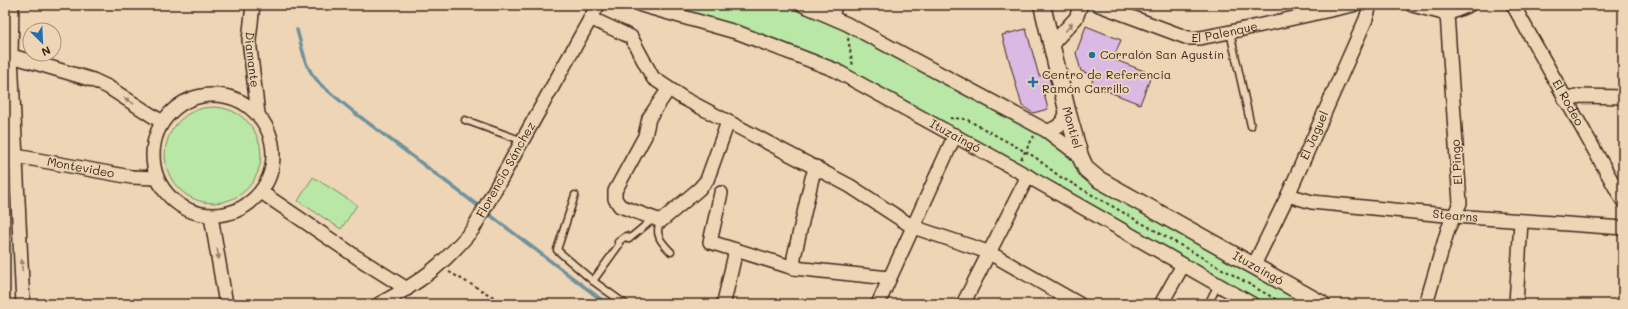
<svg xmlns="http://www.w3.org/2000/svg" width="1628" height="309" font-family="Mali,sans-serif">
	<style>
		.green { fill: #b9e7a6; stroke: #7a8862 }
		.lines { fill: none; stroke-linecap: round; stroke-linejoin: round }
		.stream { stroke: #6f929e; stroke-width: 3.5 }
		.building { fill: #dbb9e5; stroke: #3b2a1e }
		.service-casing { stroke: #3b2a1e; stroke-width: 9 }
		.minor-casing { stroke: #3b2a1e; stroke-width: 16 }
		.tertiary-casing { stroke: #3b2a1e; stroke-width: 19 }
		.path { stroke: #3b2a1e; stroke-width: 2; stroke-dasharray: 3 3; stroke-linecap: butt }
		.service { stroke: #eed5b5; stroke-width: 6 }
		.minor { stroke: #eed5b5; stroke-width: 13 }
		.tertiary { stroke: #eed5b5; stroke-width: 16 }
		.oneway { fill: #94806a }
		.poi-dot { fill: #1f6fb2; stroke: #eed5b5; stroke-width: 1.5 }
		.labels { text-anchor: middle; stroke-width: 3.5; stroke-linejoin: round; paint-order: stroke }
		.street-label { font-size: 12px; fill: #3b2a1e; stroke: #eed5b5 }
		.poi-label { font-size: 12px; fill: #3b2a1e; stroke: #eed5b5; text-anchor: start }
	</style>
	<rect width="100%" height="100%" fill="#eed5b5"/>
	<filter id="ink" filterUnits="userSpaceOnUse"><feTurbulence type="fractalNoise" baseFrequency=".025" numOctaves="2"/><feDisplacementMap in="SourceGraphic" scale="8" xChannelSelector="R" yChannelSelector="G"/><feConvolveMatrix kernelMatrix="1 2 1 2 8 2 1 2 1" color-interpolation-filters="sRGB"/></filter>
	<g filter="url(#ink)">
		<!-- green -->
		<g class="green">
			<path d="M658,5H781L835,25L1044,135L1062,148L1076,166L1310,304H1264L897,97Z"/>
			<circle cx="213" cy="155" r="48"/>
			<path d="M313,177L357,205L341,229L298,201Z"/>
		</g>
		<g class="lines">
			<!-- stream -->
			<g class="stream">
				<path d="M297,30L306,63L312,74L321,85L355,113L481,208"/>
				<path d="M486,212L607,304"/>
			</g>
		</g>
		<!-- building -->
		<g class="building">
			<path d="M1086,26L1121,40L1113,59L1152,74L1140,104L1091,85L1094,76L1081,71L1076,53Z"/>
			<path d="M1026,29L1039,76L1048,74L1052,88L1043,90L1048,109L1033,113L1022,106L1002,35Z"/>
		</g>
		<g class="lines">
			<defs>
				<g id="service">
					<path d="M1230,32L1251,126"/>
					<path d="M465,120L523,141"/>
					<path d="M575,195L557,250L593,281L625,304"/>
					<path d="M661,221C653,234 662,243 671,252"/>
					<path d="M593,281L619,245L618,242L626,236L629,239L653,219"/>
					<path d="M1208,304L1218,285"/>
				</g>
				<g id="minor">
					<path d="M12,5L11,56L23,304"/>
					<path id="s1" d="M253,5L249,40L258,114"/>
					<path id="s2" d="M641,5L739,33L835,70L1015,169L1252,304"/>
					<path d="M803,5L847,24L1047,131L1080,156"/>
					<path id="s3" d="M1099,5L1188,38H1200L1230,32L1353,5"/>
					<path d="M1412,5L1447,14L1469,5"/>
					<path id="s4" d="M1513,5L1623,201"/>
					<path d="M832,17L835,5"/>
					<path d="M590,18L631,37L653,78L683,98L850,186L913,227L988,252L1079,304"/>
					<path d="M1052,44L1076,18L1081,5"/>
					<path d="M5,54L93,80L108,87L162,122"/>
					<path d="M668,90L649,118L645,136L615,191V199L620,206L661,221L699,189L707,180L728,122"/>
					<circle cx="213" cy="155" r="60"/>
					<path d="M1565,100L1580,96L1623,97"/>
					<path d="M1047,131C1059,128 1064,122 1067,110"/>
					<path id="s5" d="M5,154L131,177L156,178"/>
					<path d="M261,192L358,258L407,289"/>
					<path d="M721,193L710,242L794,268L889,278"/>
					<path id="s6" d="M1288,195L1312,202L1455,216L1623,228"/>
					<path d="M211,216L226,304"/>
					<path id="s7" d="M1254,265L1288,195L1366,19L1370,5"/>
					<path d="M794,268V257L812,178L816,167"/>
					<path d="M724,302L736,250"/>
					<path id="s8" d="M379,304C420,283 443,265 473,229L598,5"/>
					<path d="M878,304L955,135"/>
					<path d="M963,304L1028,176"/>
					<path d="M1161,304L1183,265"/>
					<path d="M1426,304L1448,229L1460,203L1447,14"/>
					<path d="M1516,304L1521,221"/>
				</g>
				<g id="tertiary">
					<path id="s9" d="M1042,5L1067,110L1080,156L1086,169L1098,179L1322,304"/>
				</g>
			</defs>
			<!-- service casing -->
			<use href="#service" class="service-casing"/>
			<!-- minor casing -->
			<use href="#minor" class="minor-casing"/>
			<!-- tertiary casing -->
			<use href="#tertiary" class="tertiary-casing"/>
			<!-- path -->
			<g class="path">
				<path d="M848,38L853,67"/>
				<path d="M950,118L966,119L1035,157L1059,176L1284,304"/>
				<path d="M1021,159L1034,136"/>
				<path d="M449,272L506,304"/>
			</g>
			<!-- service -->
			<use href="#service" class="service"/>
			<!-- minor -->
			<use href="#minor" class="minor"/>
			<!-- tertiary -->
			<use href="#tertiary" class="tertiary"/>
		</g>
		<!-- one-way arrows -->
		<defs><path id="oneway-solid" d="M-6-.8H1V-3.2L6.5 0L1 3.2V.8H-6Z"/></defs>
		<g class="oneway">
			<use href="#oneway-solid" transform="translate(1069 27) rotate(-51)"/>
			<use href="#oneway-solid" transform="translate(129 101) rotate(-148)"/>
			<use href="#oneway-solid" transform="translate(218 254) rotate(81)"/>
			<use href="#oneway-solid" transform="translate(22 265) rotate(-92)"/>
		</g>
	</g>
	<!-- markers -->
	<g class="poi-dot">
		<circle cx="1092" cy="55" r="4"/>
		<path d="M1031 76h4v4h4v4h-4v4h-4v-4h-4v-4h4z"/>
	</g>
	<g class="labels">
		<!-- street labels -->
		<g class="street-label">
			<text dy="4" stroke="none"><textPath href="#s3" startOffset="132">El Palenque</textPath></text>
			<text dy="4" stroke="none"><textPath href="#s1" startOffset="55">Diamante</textPath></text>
			<text dy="4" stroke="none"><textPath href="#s4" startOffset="112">El Rodeo</textPath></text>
			<text dy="4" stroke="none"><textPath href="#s9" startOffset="126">Montiel</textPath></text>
			<text dy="4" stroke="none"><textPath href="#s2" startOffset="342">Ituzaingó</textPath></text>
			<text dy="4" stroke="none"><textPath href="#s7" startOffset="143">El Jaguel</textPath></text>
			<text transform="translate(1457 162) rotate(-94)" y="4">El Pingo</text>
			<text dy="4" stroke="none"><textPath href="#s5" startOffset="77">Montevideo</textPath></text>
			<text dy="4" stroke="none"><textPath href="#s8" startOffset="189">Florencio Sánchez</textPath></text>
			<text dy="4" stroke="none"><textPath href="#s6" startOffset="169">Stearns</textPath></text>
			<text dy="4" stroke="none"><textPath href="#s9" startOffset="369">Ituzaingó</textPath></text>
		</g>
		<!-- poi labels -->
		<g class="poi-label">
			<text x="1100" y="59">Corralón San Agustín</text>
			<text x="1042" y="79">Centro de Referencia<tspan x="1042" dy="14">Ramón Carrillo</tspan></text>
		</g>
	</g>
	<!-- margin -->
	<rect width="1628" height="309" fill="none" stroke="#eed5b5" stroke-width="20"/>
	<rect x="10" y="10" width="1608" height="289" fill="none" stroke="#3b2a1e" stroke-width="1.5" filter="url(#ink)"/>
	<!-- north arrow -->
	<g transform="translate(42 42) rotate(156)"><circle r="19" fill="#eed5b5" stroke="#a69179"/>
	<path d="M0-3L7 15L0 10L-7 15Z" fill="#1f6fb2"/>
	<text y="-6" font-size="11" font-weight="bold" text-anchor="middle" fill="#3b2a1e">N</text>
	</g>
</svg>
